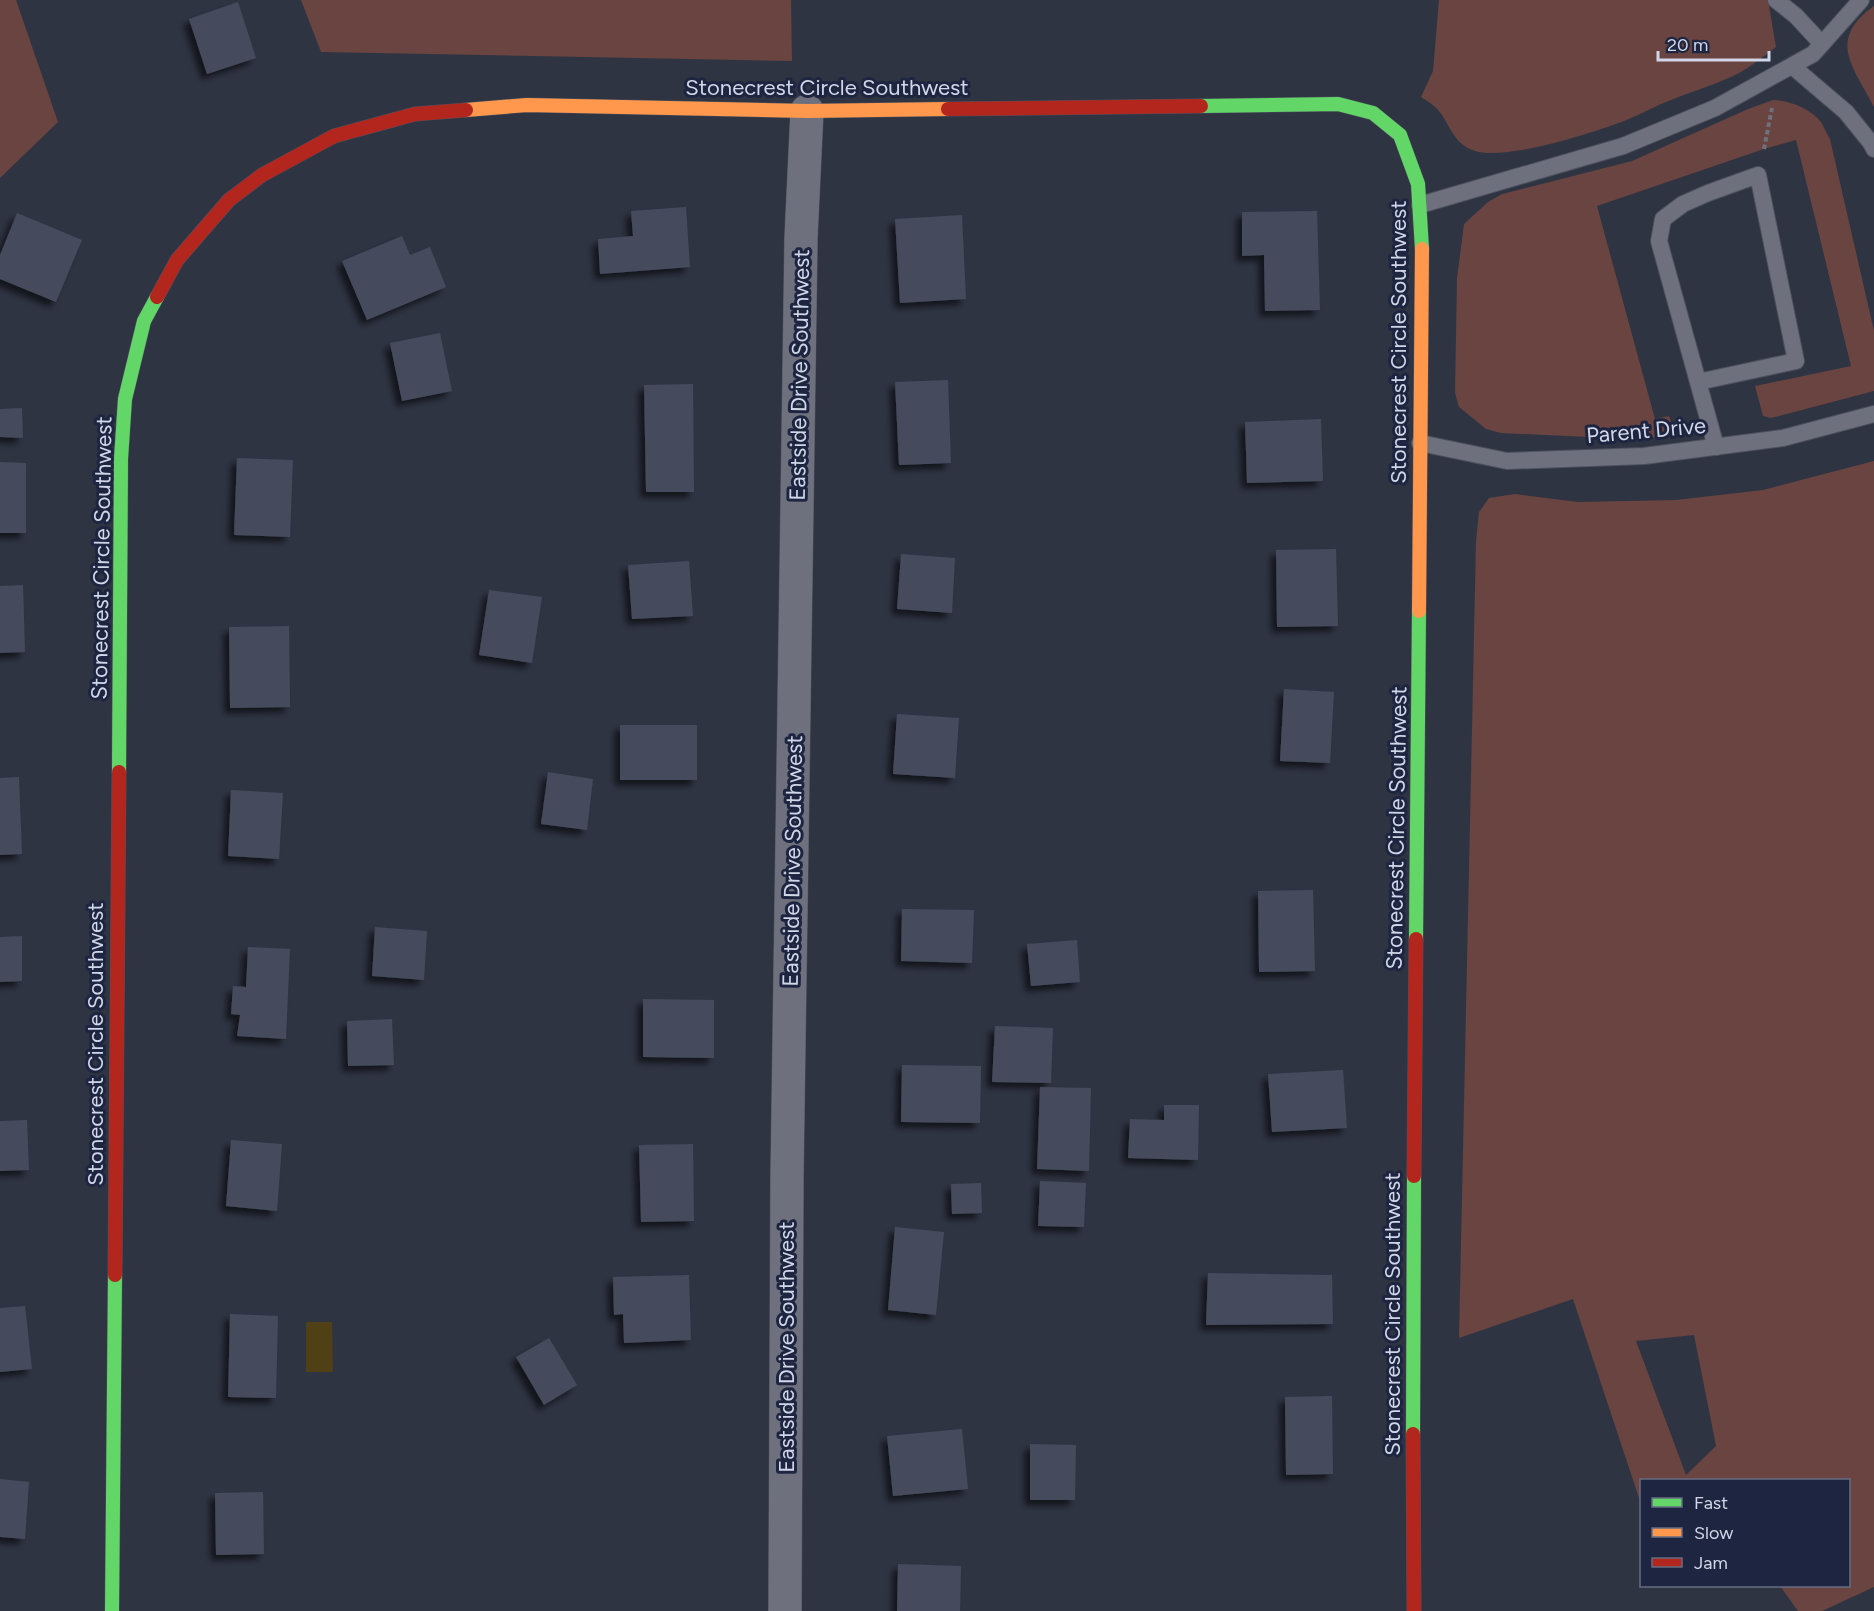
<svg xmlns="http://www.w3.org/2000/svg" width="1874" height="1611" font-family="Figtree,sans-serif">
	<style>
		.green { fill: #694440; fill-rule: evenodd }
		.water { fill: #4f4115 }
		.building { fill: #454b5b; filter: url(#shadow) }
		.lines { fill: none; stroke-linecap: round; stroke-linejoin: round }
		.lane-casing { stroke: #4d515e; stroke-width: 18 }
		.street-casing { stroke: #4d515e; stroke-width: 34 }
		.fast-casing { stroke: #4d515e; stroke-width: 15 }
		.slow-casing { stroke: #4d515e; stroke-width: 15 }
		.jam-casing { stroke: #4d515e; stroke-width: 15 }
		.path { stroke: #6f727d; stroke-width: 4; stroke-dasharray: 4.5 3; stroke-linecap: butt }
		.lane { stroke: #6e717d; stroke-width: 16 }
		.street { stroke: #6e717d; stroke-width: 33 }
		.fast { stroke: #63d668; stroke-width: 14 }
		.slow { stroke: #ff974d; stroke-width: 14 }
		.jam { stroke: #b3261e; stroke-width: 14 }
		.labels { text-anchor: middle; stroke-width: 6; stroke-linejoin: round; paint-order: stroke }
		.street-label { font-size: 22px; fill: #d1d7e8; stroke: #1e2540 }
	</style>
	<defs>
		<filter id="shadow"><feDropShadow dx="-5.5" dy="5.5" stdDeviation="3" flood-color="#0009"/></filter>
	</defs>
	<rect width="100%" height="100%" fill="#2f3443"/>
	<!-- green -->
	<g class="green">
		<path d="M0,0H16L58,122L0,178Z"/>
		<path d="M301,0H791L792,61L321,52Z"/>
		<path d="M1439,0H1768L1776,47C1764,56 1752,66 1739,73C1718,84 1693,91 1671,100C1657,105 1643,113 1629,119C1596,132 1507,161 1475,151C1456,145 1451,129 1442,115C1437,107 1429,102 1421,97L1433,71Z"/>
		<path d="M1874,6V107C1854,67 1826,40 1874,6Z"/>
		<path d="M1773,100C1789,100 1811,109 1821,122C1824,127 1827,134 1830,139L1874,331V391L1771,418L1763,416L1755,386L1851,366L1796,140L1764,149L1597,206L1655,419L1669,416L1676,436L1632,439L1501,433L1486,429L1459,407L1455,393L1457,278L1464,224L1488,202L1502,194L1632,161L1748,109Z"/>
		<path d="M1874,461V1587L1822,1611H1798L1780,1586H1848V1480H1642L1641,1504L1573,1299L1459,1338L1476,541L1479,512L1489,498L1515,494L1578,502L1676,500L1763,490ZM1694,1335L1716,1446L1686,1475L1636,1341Z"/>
	</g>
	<!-- water -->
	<path class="water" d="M306,1322H332L333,1372H306Z"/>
	<!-- building -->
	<g class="building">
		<path d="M238,2L256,58L207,74L189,19Z"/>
		<path d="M686,207L690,267L600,274L598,239L633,236L631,211Z"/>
		<path d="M1317,211L1320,310L1265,311L1264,255L1242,256V212Z"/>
		<path d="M17,213L82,240L56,302L0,279V255Z"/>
		<path d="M962,215L966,299L900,303L895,219Z"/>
		<path d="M402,236L410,255L430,247L446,287L367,320L342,261Z"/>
		<path d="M440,333L452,391L402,401L390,343Z"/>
		<path d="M948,380L951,463L899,465L895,382Z"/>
		<path d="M693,384L694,492H646L644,385Z"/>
		<path d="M22,408L23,438L0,437V409Z"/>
		<path d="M1321,419L1323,481L1247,483L1245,422Z"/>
		<path d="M237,458L293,460L290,537L234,535Z"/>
		<path d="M0,462L26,463V533H0Z"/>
		<path d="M1336,549L1338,626L1277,627L1276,550Z"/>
		<path d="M901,554L955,558L952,613L897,609Z"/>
		<path d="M689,561L693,616L632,619L628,565Z"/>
		<path d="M23,585L25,652L0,653V586Z"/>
		<path d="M489,590L542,597L532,663L479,655Z"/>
		<path d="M289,626L290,707L230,708L229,627Z"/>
		<path d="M1284,689L1334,692L1330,763L1280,761Z"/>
		<path d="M897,714L959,718L955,778L893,774Z"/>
		<rect x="620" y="725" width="77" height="55"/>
		<path d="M548,772L593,779L587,830L541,824Z"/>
		<path d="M19,777L22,854L0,855V778Z"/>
		<path d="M231,790L283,793L279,859L228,856Z"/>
		<path d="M1313,890L1315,971L1259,972L1258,891Z"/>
		<path d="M902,909L974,910L972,963L901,961Z"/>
		<path d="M375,927L427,931L424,980L372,976Z"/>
		<path d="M22,936V981L0,982V937Z"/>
		<path d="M1077,940L1080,982L1031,986L1027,944Z"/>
		<path d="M248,947L290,949L286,1039L237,1036L240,1015L231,1014L233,986L246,987Z"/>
		<path d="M643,999L714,1000V1058L643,1057Z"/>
		<path d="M392,1019L394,1065L348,1066L347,1021Z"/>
		<path d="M995,1026L1053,1028L1051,1083L992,1082Z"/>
		<path d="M902,1065L981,1066L980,1123L901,1122Z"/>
		<path d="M1343,1070L1347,1128L1272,1132L1268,1074Z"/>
		<path d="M1040,1087L1091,1088L1089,1171L1037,1169Z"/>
		<path d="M1164,1105H1199L1198,1160L1128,1158L1130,1119L1164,1120Z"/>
		<path d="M27,1120L29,1170L0,1171V1121Z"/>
		<path d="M231,1140L282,1144L277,1211L226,1206Z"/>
		<path d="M693,1144L694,1221L641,1222L639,1145Z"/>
		<path d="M1040,1181L1086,1183L1084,1227L1038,1226Z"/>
		<path d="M981,1183L982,1213L952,1214L951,1184Z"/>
		<path d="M895,1227L944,1232L936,1315L888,1310Z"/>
		<path d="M1208,1273L1332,1275L1333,1324L1206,1325Z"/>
		<path d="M689,1275L691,1340L624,1343L623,1314L614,1315L613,1277Z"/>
		<path d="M25,1306L32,1369L0,1372V1308Z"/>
		<path d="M230,1314L278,1316L276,1398L228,1397Z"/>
		<path d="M549,1338L577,1385L544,1405L516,1357Z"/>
		<path d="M1332,1396L1333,1474L1286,1475L1285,1397Z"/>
		<path d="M962,1429L968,1489L893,1496L887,1436Z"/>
		<path d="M1030,1444L1076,1445L1075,1500H1030Z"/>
		<path d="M0,1479L29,1482L25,1539L0,1537Z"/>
		<path d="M263,1492L264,1554L216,1555L215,1493Z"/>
		<path d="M898,1564L961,1566L960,1611H897Z"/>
	</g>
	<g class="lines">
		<defs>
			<g id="lane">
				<path d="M1776,0L1796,16L1822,44"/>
				<path d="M1792,66L1846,112L1871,143L1874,149"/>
				<path d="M1420,205L1623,146L1715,108L1813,54L1861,0"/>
				<path d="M1698,382L1796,361L1758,175L1708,193L1683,204L1663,219L1659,241L1716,447"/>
				<path d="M1420,443L1507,461L1644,456L1783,438L1874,414"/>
			</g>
			<path id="street" d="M785,1611L787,1176L801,238L807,111"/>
			<g id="fast">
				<path d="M1201,106L1338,104L1373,113L1400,135L1418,184L1422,249"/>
				<path d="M119,772L121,459L125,399L144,321L157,297"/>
				<path d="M1416,939L1419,611"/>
				<path d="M1413,1434L1414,1176"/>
				<path d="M112,1611L115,1275"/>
			</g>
			<g id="slow">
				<path d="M466,110L527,105L807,111L948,109"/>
				<path d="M1419,611L1422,249"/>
			</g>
			<g id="jam">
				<path d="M948,109L1201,106"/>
				<path d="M157,297L177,260L229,200L262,175L334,136L415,114L466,110"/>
				<path d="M1414,1176L1416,939"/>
				<path d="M115,1275L119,772"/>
				<path d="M1413,1434L1414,1611"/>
			</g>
		</defs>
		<!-- lane casing -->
		<use href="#lane" class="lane-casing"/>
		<!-- street casing -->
		<use href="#street" class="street-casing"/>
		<!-- fast casing -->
		<use href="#fast" class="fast-casing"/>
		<!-- slow casing -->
		<use href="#slow" class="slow-casing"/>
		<!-- jam casing -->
		<use href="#jam" class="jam-casing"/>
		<!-- path -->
		<path class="path" d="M1764,149L1772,108"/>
		<!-- lane -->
		<use href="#lane" class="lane"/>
		<!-- street -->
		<use href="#street" class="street"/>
		<!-- fast -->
		<use href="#fast" class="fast"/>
		<!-- slow -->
		<use href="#slow" class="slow"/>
		<!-- jam -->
		<use href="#jam" class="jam"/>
	</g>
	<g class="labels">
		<!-- street labels -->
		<g class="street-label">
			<text x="827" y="95">Stonecrest Circle Southwest</text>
			<text transform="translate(1398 342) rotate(-90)" y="8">Stonecrest Circle Southwest</text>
			<text transform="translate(799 375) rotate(-89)" y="8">Eastside Drive Southwest</text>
			<text transform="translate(1646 430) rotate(-5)" y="8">Parent Drive</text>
			<text transform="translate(101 558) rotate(-89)" y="8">Stonecrest Circle Southwest</text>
			<text transform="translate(1396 828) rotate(-89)" y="8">Stonecrest Circle Southwest</text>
			<text transform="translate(792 861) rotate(-89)" y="8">Eastside Drive Southwest</text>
			<text transform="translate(95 1044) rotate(-90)" y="8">Stonecrest Circle Southwest</text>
			<text transform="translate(1392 1314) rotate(-90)" y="8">Stonecrest Circle Southwest</text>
			<text transform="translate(786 1347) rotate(-90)" y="8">Eastside Drive Southwest</text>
		</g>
	</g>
	<!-- legend -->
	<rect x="1640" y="1479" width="210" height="108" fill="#1e2540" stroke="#666c83" stroke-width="1.5"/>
	<rect x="1652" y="1498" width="30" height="9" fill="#63d668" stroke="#666c83" stroke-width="1.5"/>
	<text x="1694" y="1509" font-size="18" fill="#d1d7e8">Fast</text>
	<rect x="1652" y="1528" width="30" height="9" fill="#ff974d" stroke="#666c83" stroke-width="1.5"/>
	<text x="1694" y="1539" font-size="18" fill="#d1d7e8">Slow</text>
	<rect x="1652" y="1558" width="30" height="9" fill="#b3261e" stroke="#666c83" stroke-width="1.5"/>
	<text x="1694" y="1569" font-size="18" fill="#d1d7e8">Jam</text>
	<!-- scale -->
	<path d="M1658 51v9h111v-9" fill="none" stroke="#d1d7e8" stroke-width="3"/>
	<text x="1667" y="51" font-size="18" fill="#d1d7e8" stroke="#1e2540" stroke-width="4.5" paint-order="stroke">20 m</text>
</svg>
